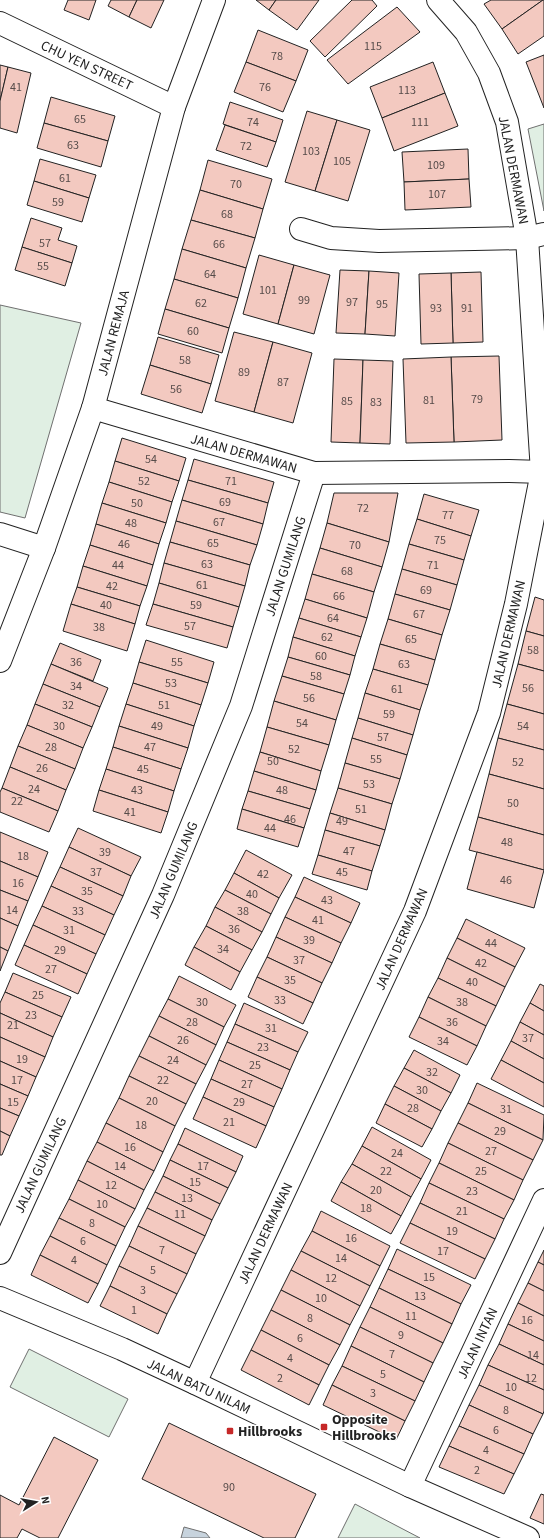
<svg xmlns="http://www.w3.org/2000/svg" width="544" height="1538" font-family="'Source Sans 3',sans-serif">
	<style>
		.green { fill: #e0efe3; stroke: #6f6f6f }
		.water { fill: #c7d3dd; stroke: #6f6f6f }
		.building { fill: #f3c9c0; stroke: #222 }
		.lines { fill: none; stroke-linecap: round; stroke-linejoin: round }
		.minor-casing { stroke: #222; stroke-width: 24 }
		.minor { stroke: #fff; stroke-width: 22 }
		.poi-dot { fill: #c62828; stroke: #fff; stroke-width: 1.5 }
		.labels { text-anchor: middle; stroke-width: 3; stroke-linejoin: round; paint-order: stroke }
		.number-label { font-size: 12px; fill: #564c4a }
		.street-label { font-size: 14px; fill: #222; stroke: #fff }
		.poi-label { font-size: 14px; font-weight: bold; fill: #222; stroke: #fff; text-anchor: start }
	</style>
	<rect width="100%" height="100%" fill="#fff"/>
	<!-- green -->
	<g class="green">
		<path d="M544,124V211L528,129Z"/>
		<path d="M0,305L81,323L25,518L0,512Z"/>
		<path d="M29,1349L128,1399L109,1437L10,1387Z"/>
		<path d="M355,1504L420,1538H338Z"/>
	</g>
	<!-- water -->
	<path class="water" d="M184,1527L206,1533L210,1538H181Z"/>
	<!-- building -->
	<g class="building">
		<path d="M68,0H96L89,20L64,10Z"/>
		<path d="M111,0H137L129,17L108,6Z"/>
		<path d="M137,0H164L151,28L129,17Z"/>
		<path d="M256,0H276L269,10Z"/>
		<path d="M276,0H319L297,30L269,10Z"/>
		<path d="M352,0H372L377,6L325,57L310,41Z"/>
		<path d="M491,0H543L502,29L484,4Z"/>
		<path d="M543,0H544V36L518,54L502,29Z"/>
		<path d="M397,7L420,32L348,84L327,60Z"/>
		<path d="M258,30L308,50L296,81L246,62Z"/>
		<path d="M544,55V108L526,62Z"/>
		<path d="M246,62L296,81L283,112L234,92Z"/>
		<path d="M433,62L445,93L382,118L370,87Z"/>
		<path d="M0,65L8,67L0,101Z"/>
		<path d="M8,67L31,73L17,133L0,128V101Z"/>
		<path d="M445,93L458,126L394,151L382,118Z"/>
		<path d="M51,97L115,116L108,141L44,123Z"/>
		<path d="M230,102L283,120L276,142L223,124Z"/>
		<path d="M307,111L337,120L315,191L285,182Z"/>
		<path d="M337,120L370,130L348,201L315,191Z"/>
		<path d="M44,123L108,141L101,167L37,148Z"/>
		<path d="M225,125L276,142L267,167L216,150Z"/>
		<path d="M468,149L469,179L404,182L402,152Z"/>
		<path d="M40,159L96,175L89,198L34,181Z"/>
		<path d="M208,160L272,179L263,209L200,190Z"/>
		<path d="M469,179L471,207L405,210L404,182Z"/>
		<path d="M34,181L89,198L82,222L27,205Z"/>
		<path d="M200,190L263,209L255,238L191,220Z"/>
		<path d="M31,218L62,228L58,240L77,246L72,263L22,247Z"/>
		<path d="M191,220L255,238L246,268L182,249Z"/>
		<path d="M22,247L72,263L65,286L15,270Z"/>
		<path d="M182,249L246,268L238,298L174,279Z"/>
		<path d="M259,255L294,265L278,324L243,314Z"/>
		<path d="M294,265L330,275L314,334L278,324Z"/>
		<path d="M340,270L369,271L365,334L336,333Z"/>
		<path d="M369,271L399,273L395,336L365,334Z"/>
		<path d="M481,272L483,342L453,343L451,273Z"/>
		<path d="M451,273L453,343L421,344L419,274Z"/>
		<path d="M174,279L238,298L229,328L165,309Z"/>
		<path d="M165,309L229,328L222,353L158,334Z"/>
		<path d="M234,332L273,342L254,412L215,401Z"/>
		<path d="M158,337L219,355L211,384L150,365Z"/>
		<path d="M273,342L312,353L293,423L254,412Z"/>
		<path d="M499,356L502,440L454,442L451,357Z"/>
		<path d="M451,357L454,442L406,443L403,359Z"/>
		<path d="M334,359L363,360L360,443L331,442Z"/>
		<path d="M363,360L393,361L390,444L360,443Z"/>
		<path d="M150,365L211,384L202,413L141,394Z"/>
		<path d="M122,438L186,458L179,481L115,461Z"/>
		<path d="M194,459L274,482L268,503L188,480Z"/>
		<path d="M115,461L179,481L172,502L109,482Z"/>
		<path d="M188,480L268,503L263,524L182,500Z"/>
		<path d="M109,482L172,502L166,523L102,503Z"/>
		<path d="M334,493H398L389,542L327,523Z"/>
		<path d="M424,494L479,510L471,536L417,519Z"/>
		<path d="M182,500L263,524L257,545L176,521Z"/>
		<path d="M102,503L166,523L159,544L96,524Z"/>
		<path d="M417,519L471,536L464,560L409,544Z"/>
		<path d="M176,521L257,545L250,565L170,542Z"/>
		<path d="M327,523L389,542L382,567L320,548Z"/>
		<path d="M96,524L159,544L153,565L90,545Z"/>
		<path d="M170,542L250,565L245,586L164,563Z"/>
		<path d="M409,544L464,560L457,585L402,569Z"/>
		<path d="M90,545L153,565L147,586L83,566Z"/>
		<path d="M320,548L382,567L374,592L312,574Z"/>
		<path d="M164,563L245,586L239,607L159,583Z"/>
		<path d="M83,566L147,586L140,606L77,587Z"/>
		<path d="M402,569L457,585L450,610L395,594Z"/>
		<path d="M312,574L374,592L367,618L305,599Z"/>
		<path d="M159,583L239,607L233,627L153,604Z"/>
		<path d="M77,587L140,606L135,624L71,604Z"/>
		<path d="M395,594L450,610L442,635L388,619Z"/>
		<path d="M535,597L544,600V636L526,631Z"/>
		<path d="M305,599L367,618L361,637L299,618Z"/>
		<path d="M71,604L135,624L127,651L63,631Z"/>
		<path d="M153,604L233,627L227,648L146,625Z"/>
		<path d="M299,618L361,637L355,656L293,637Z"/>
		<path d="M388,619L442,635L435,660L380,644Z"/>
		<path d="M526,631L544,636V671L518,664Z"/>
		<path d="M293,637L355,656L350,675L288,657Z"/>
		<path d="M146,640L214,662L208,683L139,662Z"/>
		<path d="M60,643L101,660L93,681L51,664Z"/>
		<path d="M380,644L435,660L428,685L373,669Z"/>
		<path d="M288,657L350,675L344,694L282,676Z"/>
		<path d="M139,662L208,683L201,705L133,683Z"/>
		<path d="M51,664L108,688L100,707L43,684Z"/>
		<path d="M518,664L544,671V714L507,704Z"/>
		<path d="M373,669L428,685L420,710L365,693Z"/>
		<path d="M282,676L344,694L336,720L274,701Z"/>
		<path d="M133,683L201,705L194,726L126,704Z"/>
		<path d="M43,684L100,707L92,727L35,704Z"/>
		<path d="M365,693L420,710L413,735L358,718Z"/>
		<path d="M274,701L336,720L329,745L267,727Z"/>
		<path d="M35,704L92,727L83,748L27,725Z"/>
		<path d="M126,704L194,726L188,748L119,726Z"/>
		<path d="M507,704L544,714V750L498,738Z"/>
		<path d="M358,718L413,735L407,755L352,738Z"/>
		<path d="M27,725L83,748L75,769L18,746Z"/>
		<path d="M119,726L188,748L181,769L113,747Z"/>
		<path d="M267,727L329,745L321,771L260,752Z"/>
		<path d="M352,738L407,755L400,779L345,763Z"/>
		<path d="M498,738L544,750V789L489,774Z"/>
		<path d="M18,746L75,769L66,790L10,767Z"/>
		<path d="M113,747L181,769L174,791L106,769Z"/>
		<path d="M260,752L321,771L316,790L254,771Z"/>
		<path d="M345,763L400,779L392,804L338,788Z"/>
		<path d="M10,767L66,790L58,811L2,788Z"/>
		<path d="M106,769L174,791L168,812L99,790Z"/>
		<path d="M254,771L316,790L310,809L248,791Z"/>
		<path d="M489,774L544,789V835L478,817Z"/>
		<path d="M2,788L58,811L49,832L0,812V792Z"/>
		<path d="M338,788L392,804L385,830L330,813Z"/>
		<path d="M99,790L168,812L161,833L93,811Z"/>
		<path d="M248,791L310,809L304,828L242,809Z"/>
		<path d="M242,809L304,828L298,847L237,829Z"/>
		<path d="M330,813L385,830L380,846L325,830Z"/>
		<path d="M478,817L544,835V870L469,850Z"/>
		<path d="M78,828L141,857L131,876L69,847Z"/>
		<path d="M325,830L380,846L372,871L318,855Z"/>
		<path d="M0,832L48,852L38,877L0,861Z"/>
		<path d="M69,847L131,876L123,896L60,867Z"/>
		<path d="M246,850L292,875L279,898L234,873Z"/>
		<path d="M477,852L544,870L534,908L467,889Z"/>
		<path d="M318,855L372,871L367,890L312,874Z"/>
		<path d="M0,861L38,877L28,901L0,890Z"/>
		<path d="M60,867L123,896L114,915L51,886Z"/>
		<path d="M234,873L279,898L271,914L225,890Z"/>
		<path d="M304,877L360,903L351,923L295,897Z"/>
		<path d="M51,886L114,915L105,935L42,906Z"/>
		<path d="M0,890L28,901L18,926L0,918Z"/>
		<path d="M225,890L271,914L262,932L215,907Z"/>
		<path d="M295,897L351,923L341,943L285,917Z"/>
		<path d="M42,906L105,935L96,954L33,925Z"/>
		<path d="M215,907L262,932L252,950L206,926Z"/>
		<path d="M285,917L341,943L332,963L276,937Z"/>
		<path d="M0,918L18,926L8,951L0,947Z"/>
		<path d="M466,919L525,948L515,967L457,938Z"/>
		<path d="M33,925L96,954L87,974L24,945Z"/>
		<path d="M206,926L252,950L240,972L194,947Z"/>
		<path d="M276,937L332,963L322,983L267,957Z"/>
		<path d="M457,938L515,967L505,987L447,958Z"/>
		<path d="M24,945L87,974L78,994L15,965Z"/>
		<path d="M0,947L8,951L0,971Z"/>
		<path d="M194,947L240,972L231,990L185,965Z"/>
		<path d="M267,957L322,983L313,1003L257,977Z"/>
		<path d="M447,958L505,987L496,1006L438,978Z"/>
		<path d="M13,973L71,997L62,1017L5,992Z"/>
		<path d="M179,976L236,1005L224,1027L168,999Z"/>
		<path d="M257,977L313,1003L303,1024L248,997Z"/>
		<path d="M438,978L496,1006L486,1026L428,997Z"/>
		<path d="M540,984L544,986V1011L530,1003Z"/>
		<path d="M5,992L62,1017L53,1037L0,1013V1003Z"/>
		<path d="M428,997L486,1026L477,1046L419,1017Z"/>
		<path d="M168,999L224,1027L216,1045L159,1016Z"/>
		<path d="M244,1003L308,1032L298,1052L235,1024Z"/>
		<path d="M530,1003L544,1011V1035L520,1022Z"/>
		<path d="M0,1013L53,1037L45,1057L0,1037Z"/>
		<path d="M159,1016L216,1045L206,1065L149,1036Z"/>
		<path d="M419,1017L477,1046L467,1065L409,1037Z"/>
		<path d="M520,1022L544,1035V1059L511,1041Z"/>
		<path d="M235,1024L298,1052L290,1070L227,1042Z"/>
		<path d="M149,1036L206,1065L196,1084L139,1056Z"/>
		<path d="M0,1037L45,1057L36,1077L0,1061Z"/>
		<path d="M511,1041L544,1059V1083L501,1060Z"/>
		<path d="M227,1042L290,1070L282,1089L219,1060Z"/>
		<path d="M414,1050L460,1075L451,1093L404,1068Z"/>
		<path d="M139,1056L196,1084L186,1104L129,1076Z"/>
		<path d="M219,1060L282,1089L274,1107L211,1079Z"/>
		<path d="M501,1060L544,1083V1107L491,1079Z"/>
		<path d="M0,1061L36,1077L28,1096L0,1084Z"/>
		<path d="M404,1068L451,1093L441,1111L394,1086Z"/>
		<path d="M129,1076L186,1104L175,1126L119,1098Z"/>
		<path d="M211,1079L274,1107L266,1126L203,1097Z"/>
		<path d="M477,1083L544,1115L543,1140L468,1103Z"/>
		<path d="M0,1084L28,1096L19,1116L0,1108Z"/>
		<path d="M394,1086L441,1111L432,1129L385,1104Z"/>
		<path d="M203,1097L266,1126L256,1148L193,1119Z"/>
		<path d="M119,1098L175,1126L163,1152L106,1123Z"/>
		<path d="M468,1103L543,1140L533,1160L458,1123Z"/>
		<path d="M385,1104L432,1129L422,1147L376,1123Z"/>
		<path d="M0,1108L19,1116L10,1136L0,1131Z"/>
		<path d="M106,1123L163,1152L154,1171L97,1142Z"/>
		<path d="M458,1123L533,1160L523,1180L448,1143Z"/>
		<path d="M372,1127L431,1160L421,1179L362,1146Z"/>
		<path d="M185,1128L243,1156L236,1172L178,1144Z"/>
		<path d="M0,1131L10,1136L2,1155H0Z"/>
		<path d="M97,1142L154,1171L144,1190L87,1161Z"/>
		<path d="M448,1143L523,1180L514,1200L439,1163Z"/>
		<path d="M178,1144L236,1172L228,1188L170,1160Z"/>
		<path d="M362,1146L421,1179L411,1197L352,1164Z"/>
		<path d="M170,1160L228,1188L220,1204L163,1176Z"/>
		<path d="M87,1161L144,1190L135,1209L78,1180Z"/>
		<path d="M439,1163L514,1200L504,1219L429,1183Z"/>
		<path d="M352,1164L411,1197L401,1216L341,1182Z"/>
		<path d="M163,1176L220,1204L212,1220L155,1192Z"/>
		<path d="M78,1180L135,1209L125,1227L69,1199Z"/>
		<path d="M341,1182L401,1216L391,1234L331,1201Z"/>
		<path d="M429,1183L504,1219L495,1239L420,1203Z"/>
		<path d="M155,1192L212,1220L205,1236L147,1208Z"/>
		<path d="M69,1199L125,1227L116,1246L59,1218Z"/>
		<path d="M420,1203L495,1239L485,1259L410,1223Z"/>
		<path d="M147,1208L205,1236L196,1254L138,1226Z"/>
		<path d="M321,1211L390,1246L380,1266L312,1231Z"/>
		<path d="M59,1218L116,1246L107,1265L50,1236Z"/>
		<path d="M410,1223L485,1259L475,1279L400,1243Z"/>
		<path d="M138,1226L196,1254L187,1274L129,1246Z"/>
		<path d="M312,1231L380,1266L370,1286L301,1251Z"/>
		<path d="M50,1236L107,1265L98,1284L40,1255Z"/>
		<path d="M129,1246L187,1274L177,1294L119,1266Z"/>
		<path d="M397,1249L471,1285L461,1304L388,1269Z"/>
		<path d="M544,1250V1265L538,1262Z"/>
		<path d="M301,1251L370,1286L360,1306L291,1270Z"/>
		<path d="M40,1255L98,1284L88,1303L31,1275Z"/>
		<path d="M538,1262L544,1265V1291L528,1283Z"/>
		<path d="M119,1266L177,1294L167,1314L110,1286Z"/>
		<path d="M388,1269L461,1304L452,1324L379,1288Z"/>
		<path d="M291,1270L360,1306L350,1325L281,1290Z"/>
		<path d="M528,1283L544,1291V1316L518,1303Z"/>
		<path d="M110,1286L167,1314L158,1334L100,1306Z"/>
		<path d="M379,1288L452,1324L443,1343L370,1307Z"/>
		<path d="M281,1290L350,1325L340,1345L271,1310Z"/>
		<path d="M518,1303L544,1316V1341L508,1324Z"/>
		<path d="M370,1307L443,1343L433,1363L360,1327Z"/>
		<path d="M271,1310L340,1345L329,1365L261,1330Z"/>
		<path d="M508,1324L544,1341V1365L499,1344Z"/>
		<path d="M360,1327L433,1363L424,1382L351,1346Z"/>
		<path d="M261,1330L329,1365L319,1385L251,1350Z"/>
		<path d="M499,1344L544,1365V1390L488,1365Z"/>
		<path d="M351,1346L424,1382L415,1401L342,1366Z"/>
		<path d="M251,1350L319,1385L309,1405L241,1370Z"/>
		<path d="M488,1365L544,1390V1411L543,1414L479,1385Z"/>
		<path d="M342,1366L415,1401L405,1421L332,1385Z"/>
		<path d="M332,1385L405,1421L396,1440L323,1405Z"/>
		<path d="M479,1385L543,1414L533,1434L469,1405Z"/>
		<path d="M469,1405L533,1434L524,1454L459,1426Z"/>
		<path d="M169,1423L316,1494L295,1538H264L142,1479Z"/>
		<path d="M459,1426L524,1454L514,1474L449,1446Z"/>
		<path d="M54,1437L98,1460L58,1538H40L22,1529L17,1538H0V1495L19,1505Z"/>
		<path d="M449,1446L514,1474L504,1494L439,1467Z"/>
		<path d="M541,1494L544,1495V1524L530,1518Z"/>
	</g>
	<g class="lines">
		<defs>
			<g id="minor">
				<path d="M0,23L174,107"/>
				<path d="M301,229L331,238L379,241L527,238L544,234"/>
				<path d="M93,408L314,473L509,471L544,472"/>
				<path d="M0,534L44,548"/>
				<path d="M0,661L44,548L93,408L174,107L214,0"/>
				<path d="M0,1253L163,895L241,706L314,473"/>
				<path d="M0,1298L122,1349L195,1383L410,1486L528,1538"/>
				<path d="M195,1383L415,911L489,713L516,604L542,472L527,238L507,122L489,73L466,32L438,0"/>
				<path d="M410,1486L544,1200"/>
			</g>
		</defs>
		<!-- minor casing -->
		<use href="#minor" class="minor-casing"/>
		<!-- minor -->
		<use href="#minor" class="minor"/>
	</g>
	<!-- markers -->
	<g class="poi-dot">
		<rect x="320" y="1423" width="8" height="8" rx="2"/>
		<rect x="226" y="1427" width="8" height="8" rx="2"/>
	</g>
	<g class="labels">
		<!-- number labels -->
		<g class="number-label">
			<text x="373" y="50">115</text>
			<text x="277" y="60">78</text>
			<text x="16" y="91">41</text>
			<text x="265" y="91">76</text>
			<text x="407" y="94">113</text>
			<text x="80" y="123">65</text>
			<text x="253" y="126">74</text>
			<text x="420" y="126">111</text>
			<text x="73" y="149">63</text>
			<text x="246" y="150">72</text>
			<text x="311" y="155">103</text>
			<text x="342" y="165">105</text>
			<text x="436" y="169">109</text>
			<text x="65" y="182">61</text>
			<text x="236" y="188">70</text>
			<text x="437" y="198">107</text>
			<text x="58" y="206">59</text>
			<text x="227" y="218">68</text>
			<text x="45" y="247">57</text>
			<text x="219" y="248">66</text>
			<text x="43" y="270">55</text>
			<text x="210" y="278">64</text>
			<text x="268" y="294">101</text>
			<text x="304" y="304">99</text>
			<text x="352" y="306">97</text>
			<text x="201" y="307">62</text>
			<text x="382" y="308">95</text>
			<text x="436" y="312">93</text>
			<text x="467" y="312">91</text>
			<text x="193" y="335">60</text>
			<text x="185" y="364">58</text>
			<text x="244" y="376">89</text>
			<text x="283" y="386">87</text>
			<text x="176" y="393">56</text>
			<text x="477" y="403">79</text>
			<text x="429" y="404">81</text>
			<text x="347" y="405">85</text>
			<text x="376" y="406">83</text>
			<text x="151" y="463">54</text>
			<text x="144" y="485">52</text>
			<text x="231" y="485">71</text>
			<text x="225" y="506">69</text>
			<text x="137" y="507">50</text>
			<text x="363" y="512">72</text>
			<text x="448" y="519">77</text>
			<text x="219" y="526">67</text>
			<text x="131" y="527">48</text>
			<text x="440" y="544">75</text>
			<text x="213" y="547">65</text>
			<text x="124" y="548">46</text>
			<text x="355" y="549">70</text>
			<text x="207" y="568">63</text>
			<text x="118" y="569">44</text>
			<text x="433" y="569">71</text>
			<text x="347" y="575">68</text>
			<text x="202" y="589">61</text>
			<text x="112" y="590">42</text>
			<text x="426" y="594">69</text>
			<text x="339" y="600">66</text>
			<text x="106" y="609">40</text>
			<text x="196" y="609">59</text>
			<text x="419" y="618">67</text>
			<text x="333" y="622">64</text>
			<text x="190" y="630">57</text>
			<text x="99" y="631">38</text>
			<text x="327" y="641">62</text>
			<text x="411" y="643">65</text>
			<text x="533" y="654">58</text>
			<text x="321" y="660">60</text>
			<text x="76" y="666">36</text>
			<text x="177" y="666">55</text>
			<text x="404" y="668">63</text>
			<text x="316" y="680">58</text>
			<text x="171" y="687">53</text>
			<text x="76" y="690">34</text>
			<text x="528" y="692">56</text>
			<text x="397" y="693">61</text>
			<text x="309" y="702">56</text>
			<text x="68" y="709">32</text>
			<text x="164" y="709">51</text>
			<text x="389" y="718">59</text>
			<text x="302" y="727">54</text>
			<text x="59" y="730">30</text>
			<text x="157" y="730">49</text>
			<text x="523" y="730">54</text>
			<text x="383" y="741">57</text>
			<text x="51" y="751">28</text>
			<text x="150" y="751">47</text>
			<text x="294" y="753">52</text>
			<text x="376" y="763">55</text>
			<text x="273" y="765">50</text>
			<text x="518" y="766">52</text>
			<text x="42" y="772">26</text>
			<text x="143" y="773">45</text>
			<text x="369" y="788">53</text>
			<text x="34" y="793">24</text>
			<text x="137" y="794">43</text>
			<text x="282" y="794">48</text>
			<text x="17" y="805">22</text>
			<text x="513" y="807">50</text>
			<text x="361" y="813">51</text>
			<text x="130" y="816">41</text>
			<text x="290" y="823">46</text>
			<text x="342" y="825">49</text>
			<text x="270" y="832">44</text>
			<text x="507" y="846">48</text>
			<text x="349" y="855">47</text>
			<text x="105" y="856">39</text>
			<text x="23" y="860">18</text>
			<text x="96" y="876">37</text>
			<text x="342" y="876">45</text>
			<text x="263" y="878">42</text>
			<text x="506" y="884">46</text>
			<text x="18" y="887">16</text>
			<text x="87" y="895">35</text>
			<text x="252" y="898">40</text>
			<text x="327" y="904">43</text>
			<text x="12" y="914">14</text>
			<text x="78" y="915">33</text>
			<text x="243" y="915">38</text>
			<text x="318" y="924">41</text>
			<text x="234" y="933">36</text>
			<text x="69" y="934">31</text>
			<text x="309" y="944">39</text>
			<text x="491" y="947">44</text>
			<text x="223" y="953">34</text>
			<text x="60" y="954">29</text>
			<text x="299" y="964">37</text>
			<text x="481" y="967">42</text>
			<text x="51" y="973">27</text>
			<text x="290" y="984">35</text>
			<text x="472" y="986">40</text>
			<text x="38" y="999">25</text>
			<text x="280" y="1004">33</text>
			<text x="202" y="1006">30</text>
			<text x="462" y="1006">38</text>
			<text x="31" y="1019">23</text>
			<text x="192" y="1026">28</text>
			<text x="452" y="1026">36</text>
			<text x="13" y="1029">21</text>
			<text x="271" y="1032">31</text>
			<text x="528" y="1042">37</text>
			<text x="183" y="1044">26</text>
			<text x="443" y="1045">34</text>
			<text x="263" y="1051">23</text>
			<text x="22" y="1063">19</text>
			<text x="173" y="1064">24</text>
			<text x="255" y="1069">25</text>
			<text x="432" y="1076">32</text>
			<text x="17" y="1084">17</text>
			<text x="163" y="1084">22</text>
			<text x="247" y="1088">27</text>
			<text x="422" y="1094">30</text>
			<text x="152" y="1105">20</text>
			<text x="13" y="1106">15</text>
			<text x="239" y="1106">29</text>
			<text x="413" y="1112">28</text>
			<text x="506" y="1113">31</text>
			<text x="229" y="1126">21</text>
			<text x="141" y="1129">18</text>
			<text x="500" y="1135">29</text>
			<text x="130" y="1151">16</text>
			<text x="491" y="1155">27</text>
			<text x="397" y="1157">24</text>
			<text x="120" y="1170">14</text>
			<text x="203" y="1170">17</text>
			<text x="386" y="1175">22</text>
			<text x="481" y="1175">25</text>
			<text x="195" y="1186">15</text>
			<text x="111" y="1189">12</text>
			<text x="376" y="1194">20</text>
			<text x="472" y="1195">23</text>
			<text x="187" y="1202">13</text>
			<text x="102" y="1208">10</text>
			<text x="366" y="1212">18</text>
			<text x="462" y="1215">21</text>
			<text x="180" y="1218">11</text>
			<text x="92" y="1227">8</text>
			<text x="452" y="1235">19</text>
			<text x="351" y="1242">16</text>
			<text x="83" y="1245">6</text>
			<text x="162" y="1254">7</text>
			<text x="443" y="1255">17</text>
			<text x="341" y="1262">14</text>
			<text x="74" y="1264">4</text>
			<text x="153" y="1274">5</text>
			<text x="429" y="1281">15</text>
			<text x="331" y="1282">12</text>
			<text x="143" y="1294">3</text>
			<text x="420" y="1300">13</text>
			<text x="321" y="1302">10</text>
			<text x="134" y="1314">1</text>
			<text x="411" y="1320">11</text>
			<text x="310" y="1322">8</text>
			<text x="527" y="1324">16</text>
			<text x="401" y="1339">9</text>
			<text x="300" y="1342">6</text>
			<text x="392" y="1358">7</text>
			<text x="533" y="1359">14</text>
			<text x="290" y="1362">4</text>
			<text x="383" y="1378">5</text>
			<text x="280" y="1382">2</text>
			<text x="531" y="1382">12</text>
			<text x="511" y="1391">10</text>
			<text x="373" y="1397">3</text>
			<text x="506" y="1414">8</text>
			<text x="496" y="1434">6</text>
			<text x="486" y="1454">4</text>
			<text x="477" y="1474">2</text>
			<text x="229" y="1491">90</text>
		</g>
		<!-- street labels -->
		<g class="street-label">
			<text transform="translate(87 65) rotate(25)" y="5">CHU YEN STREET</text>
			<text transform="translate(514 170) rotate(79)" y="5">JALAN DERMAWAN</text>
			<text transform="translate(113 333) rotate(-75)" y="5">JALAN REMAJA</text>
			<text transform="translate(244 453) rotate(16)" y="5">JALAN DERMAWAN</text>
			<text transform="translate(285 566) rotate(-72)" y="5">JALAN GUMILANG</text>
			<text transform="translate(508 634) rotate(-77)" y="5">JALAN DERMAWAN</text>
			<text transform="translate(173 870) rotate(-67)" y="5">JALAN GUMILANG</text>
			<text transform="translate(401 939) rotate(-66)" y="5">JALAN DERMAWAN</text>
			<text transform="translate(40 1165) rotate(-65)" y="5">JALAN GUMILANG</text>
			<text transform="translate(265 1233) rotate(-65)" y="5">JALAN DERMAWAN</text>
			<text transform="translate(477 1343) rotate(-65)" y="5">JALAN INTAN</text>
			<text transform="translate(199 1386) rotate(25)" y="5">JALAN BATU NILAM</text>
		</g>
		<!-- poi labels -->
		<g class="poi-label">
			<text x="332" y="1424">Opposite<tspan x="332" dy="16">Hillbrooks</tspan></text>
			<text x="238" y="1436">Hillbrooks</text>
		</g>
	</g>
	<!-- north arrow -->
	<g transform="translate(36 1502) rotate(79)" stroke="#ffffff" stroke-width="3" paint-order="stroke">
	<path d="M0-3L7 15L0 10L-7 15Z" fill="#222222"/>
	<text y="-6" font-size="11" font-weight="bold" text-anchor="middle" fill="#222222">N</text>
	</g>
</svg>
